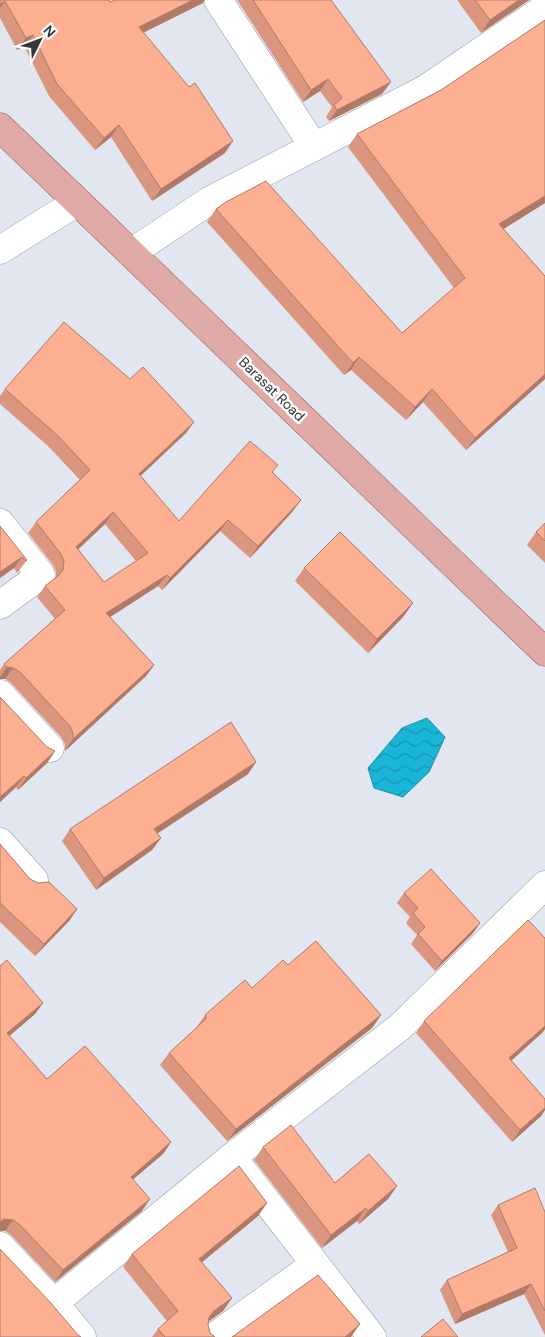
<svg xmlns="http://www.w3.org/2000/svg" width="545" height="1337" font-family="'DM Sans',sans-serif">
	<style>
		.water { fill: url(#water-waves); stroke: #2290a8 }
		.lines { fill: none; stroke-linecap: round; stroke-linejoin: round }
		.minor-casing { stroke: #989ba6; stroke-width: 29 }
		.major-casing { stroke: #965e59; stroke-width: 29 }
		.minor { stroke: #fff; stroke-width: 28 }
		.major { stroke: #e0aba6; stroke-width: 28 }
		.wall { fill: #da967e; fill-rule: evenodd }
		.shaded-wall { fill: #b17a66 }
		.building { fill: #fdaf92; stroke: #b17a66; fill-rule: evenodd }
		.labels { text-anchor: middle; stroke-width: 5; stroke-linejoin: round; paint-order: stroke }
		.street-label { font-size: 14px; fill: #35363a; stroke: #fff }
	</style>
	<defs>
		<pattern id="water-waves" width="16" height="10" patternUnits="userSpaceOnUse" patternTransform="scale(1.25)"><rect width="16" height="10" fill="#1ab6d7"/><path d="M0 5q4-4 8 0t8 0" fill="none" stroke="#1895af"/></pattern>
	</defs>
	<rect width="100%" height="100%" fill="#e2e6f1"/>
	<!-- water -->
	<path class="water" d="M427,718L445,737L429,772L403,797L374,788L368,768L402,728Z"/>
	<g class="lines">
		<defs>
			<g id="minor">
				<path d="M218,0L314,147"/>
				<path d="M0,250L77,202"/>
				<path d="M131,253L209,201L424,90L545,8"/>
				<path d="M0,523L41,575L0,605"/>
				<path d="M0,694L50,748"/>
				<path d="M0,842L34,880"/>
				<path d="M232,1157L372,1337"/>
				<path d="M0,1246L54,1303L82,1337"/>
				<path d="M54,1303L232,1157L400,1027L545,885"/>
				<path d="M214,1337L315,1264"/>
			</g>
			<path id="major" d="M0,127L545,652"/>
		</defs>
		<!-- minor casing -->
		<use href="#minor" class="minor-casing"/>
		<!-- major casing -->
		<use href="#major" class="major-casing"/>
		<!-- minor -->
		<use href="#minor" class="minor"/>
		<!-- major -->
		<use href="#major" class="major"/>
	</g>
	<!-- wall -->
	<g class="wall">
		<path d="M0,0L110,2L203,3L143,33L225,153L152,201L111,137L95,150L49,96L24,46L17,50L0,18Z"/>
		<path d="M237,0H331L382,94L329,121L326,117L332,107L320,91L303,102Z"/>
		<path d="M457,0H529L481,33Z"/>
		<path d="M545,20V203L503,229L545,276V379L466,450L423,402L406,420L351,370L344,375L207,222L216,209L402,333L454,288L348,147L357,134L441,90Z"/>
		<path d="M130,379L194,422L186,433L140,476L179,521L272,473L293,511L250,558L220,531L162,590L158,586L110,617L154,665L146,676L65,751V744L61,737L11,683L5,679H0V670L4,664L55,619L37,597L45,586L56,578V572L53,565L28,533L36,522L80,480L48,446L0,404V396L5,389ZM105,524L136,561L104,582L78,549Z"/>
		<path d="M545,523V563L527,545L536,532Z"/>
		<path d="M0,526L27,560L17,573L14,568L0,578Z"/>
		<path d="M304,568L413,603L403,617L368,653L295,581Z"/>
		<path d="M0,697L47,747L55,751L47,763L18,790L16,787L0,802Z"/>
		<path d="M256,762L248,774L157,833L161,838L152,850L96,890L62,841L70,829Z"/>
		<path d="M0,844L30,879L77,909L69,921L35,956L0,922Z"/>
		<path d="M404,893L480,923L473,933L435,971L411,944L417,935L406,923L410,917L397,903Z"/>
		<path d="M545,938V1029L542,1033L511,1060L545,1099V1110L541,1116L512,1142L416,1033L424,1021Z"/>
		<path d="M288,965L381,1015L372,1028L227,1141L160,1065L169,1053L196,1028L205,1015L252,988Z"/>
		<path d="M0,966L43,1003L35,1014L9,1036L47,1079L171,1142L163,1154L133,1179L142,1211L55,1282L11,1235L5,1231Z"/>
		<path d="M263,1147L335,1183L397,1186L388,1199L359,1224L357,1221L322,1248L254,1160Z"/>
		<path d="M267,1203L258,1216L201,1263L232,1298L223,1311L208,1322V1325L210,1333L215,1337H152L158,1329L167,1321L123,1267L132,1254Z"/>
		<path d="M498,1205L545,1212V1335L524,1294L455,1324L440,1290L447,1280L508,1252L491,1215Z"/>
	</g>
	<!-- shaded-wall -->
	<g class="shaded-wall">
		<path d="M193,0H205L203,3L130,39L139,27Z"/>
		<path d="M519,0H529L481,33L490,20Z"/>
		<path d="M5,1L0,8V4Z"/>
		<path d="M33,35L24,46L17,50L26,38Z"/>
		<path d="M328,79L320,91L303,102L311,90Z"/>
		<path d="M391,82L382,94L329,121L337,110Z"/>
		<path d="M119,125L111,137L95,150L104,138Z"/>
		<path d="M233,141L225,153L152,201L161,189Z"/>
		<path d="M545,196V203L491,237L499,224Z"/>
		<path d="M359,357L351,370L344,375L353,363Z"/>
		<path d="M545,374V379L466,450L475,438Z"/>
		<path d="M432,389L423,402L406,420L415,407Z"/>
		<path d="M194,422L186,433L131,485L139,474Z"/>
		<path d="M301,500L293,511L250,558L258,546Z"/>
		<path d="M113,512L105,524L68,559L76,547Z"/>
		<path d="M228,520L220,531L162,590L170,578Z"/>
		<path d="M22,557L14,568L0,578V572Z"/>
		<path d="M167,575L158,586L98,625L106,613Z"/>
		<path d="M413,603L403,617L368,653L377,639Z"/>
		<path d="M154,665L146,676L65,751L73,739Z"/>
		<path d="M7,667L13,668L5,679H0V677Z"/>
		<path d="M55,751L47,763L18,790L26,778Z"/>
		<path d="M256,762L248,774L146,841L154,829Z"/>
		<path d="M24,776L16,787L0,802V797Z"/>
		<path d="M161,838L152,850L96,890L104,878Z"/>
		<path d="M77,909L69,921L35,956L44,944Z"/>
		<path d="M480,923L473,933L435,971L442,961Z"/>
		<path d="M43,1003L35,1014L0,1044L7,1033Z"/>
		<path d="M381,1015L372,1028L227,1141L236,1129Z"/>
		<path d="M545,1025V1029L542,1033L501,1070L509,1058Z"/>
		<path d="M545,1108V1110L541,1116L512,1142L520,1130Z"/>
		<path d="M171,1142L163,1154L123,1188L131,1177Z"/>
		<path d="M397,1186L388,1199L359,1224L368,1211Z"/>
		<path d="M150,1199L142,1211L55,1282L63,1270Z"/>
		<path d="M267,1203L258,1216L190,1272L199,1259Z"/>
		<path d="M366,1208L357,1221L322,1248L331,1235Z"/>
		<path d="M4,1219L13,1220L5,1231H0V1222Z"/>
		<path d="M531,1284L524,1294L455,1324L462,1314Z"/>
		<path d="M232,1298L223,1311L205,1324L214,1311Z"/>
		<path d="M360,1324L351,1337H345Z"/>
	</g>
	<!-- building -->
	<g class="building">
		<path d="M0,0H109L110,2L115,0H193L139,27L189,87L195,83L233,141L161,189L119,125L104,138L57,84L33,35L26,38L5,1L0,4Z"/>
		<path d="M253,0H331L391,82L337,110L334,105L342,98L328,79L311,90Z"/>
		<path d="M475,0H519L490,20Z"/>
		<path d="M545,20V196L499,224L545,276V374L475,438L432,389L415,407L359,357L353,363L216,209L226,202L266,181L402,333L465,278L357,134L441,90Z"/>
		<path d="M64,322L130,379L143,367L194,422L139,474L179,521L250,441L278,465L272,472L301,500L258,546L228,520L170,578L167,575L106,613L154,665L73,739V733L70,726L20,672L13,668L7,667L4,664L65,610L45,586L58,576L63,570L64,561L61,554L36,522L90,470L57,435L5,389ZM113,512L148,553L104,582L76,547Z"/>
		<path d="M545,523V541L536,532Z"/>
		<path d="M0,526L27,560L26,561L22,557L0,572Z"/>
		<path d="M340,532L413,603L377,639L304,568Z"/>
		<path d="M0,697L47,747L55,751L26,778L24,776L0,797Z"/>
		<path d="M231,722L256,762L154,829L161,838L104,878L70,829Z"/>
		<path d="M0,844L30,879L38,883L49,882L77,909L44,944L0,903Z"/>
		<path d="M431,869L480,923L442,961L418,934L425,927L413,913L418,908L404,893Z"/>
		<path d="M528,920L545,938V1026L509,1058L545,1099V1108L520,1130L424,1021Z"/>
		<path d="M316,941L381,1015L236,1129L169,1053L207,1018L205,1015L245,980L252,988L283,960L288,965Z"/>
		<path d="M7,960L43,1003L7,1033L47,1079L85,1046L171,1142L131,1177L150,1199L63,1270L19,1224L13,1220L4,1219L0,1222V966Z"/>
		<path d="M291,1125L335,1183L369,1154L397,1186L368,1211L366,1208L331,1235L263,1147Z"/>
		<path d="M239,1166L267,1203L199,1259L232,1298L214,1311L209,1317L208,1325L210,1333L215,1337H165L158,1329L178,1311L132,1254Z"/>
		<path d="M535,1188L545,1212V1311L531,1284L462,1314L447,1280L517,1248L498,1205Z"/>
		<path d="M0,1249L50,1302L78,1335L81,1337H0Z"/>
		<path d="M318,1275L360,1324L345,1337H232Z"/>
		<path d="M443,1319L458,1337H421Z"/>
	</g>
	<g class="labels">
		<!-- street labels -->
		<g class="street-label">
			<text transform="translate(272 389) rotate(44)" y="5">Barasat Road</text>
		</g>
	</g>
	<!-- north arrow -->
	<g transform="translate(40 40) rotate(48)" stroke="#ffffff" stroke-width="4" paint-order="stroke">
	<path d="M0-4L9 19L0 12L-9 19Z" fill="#35363a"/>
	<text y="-8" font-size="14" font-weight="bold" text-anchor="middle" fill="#35363a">N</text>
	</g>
</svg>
